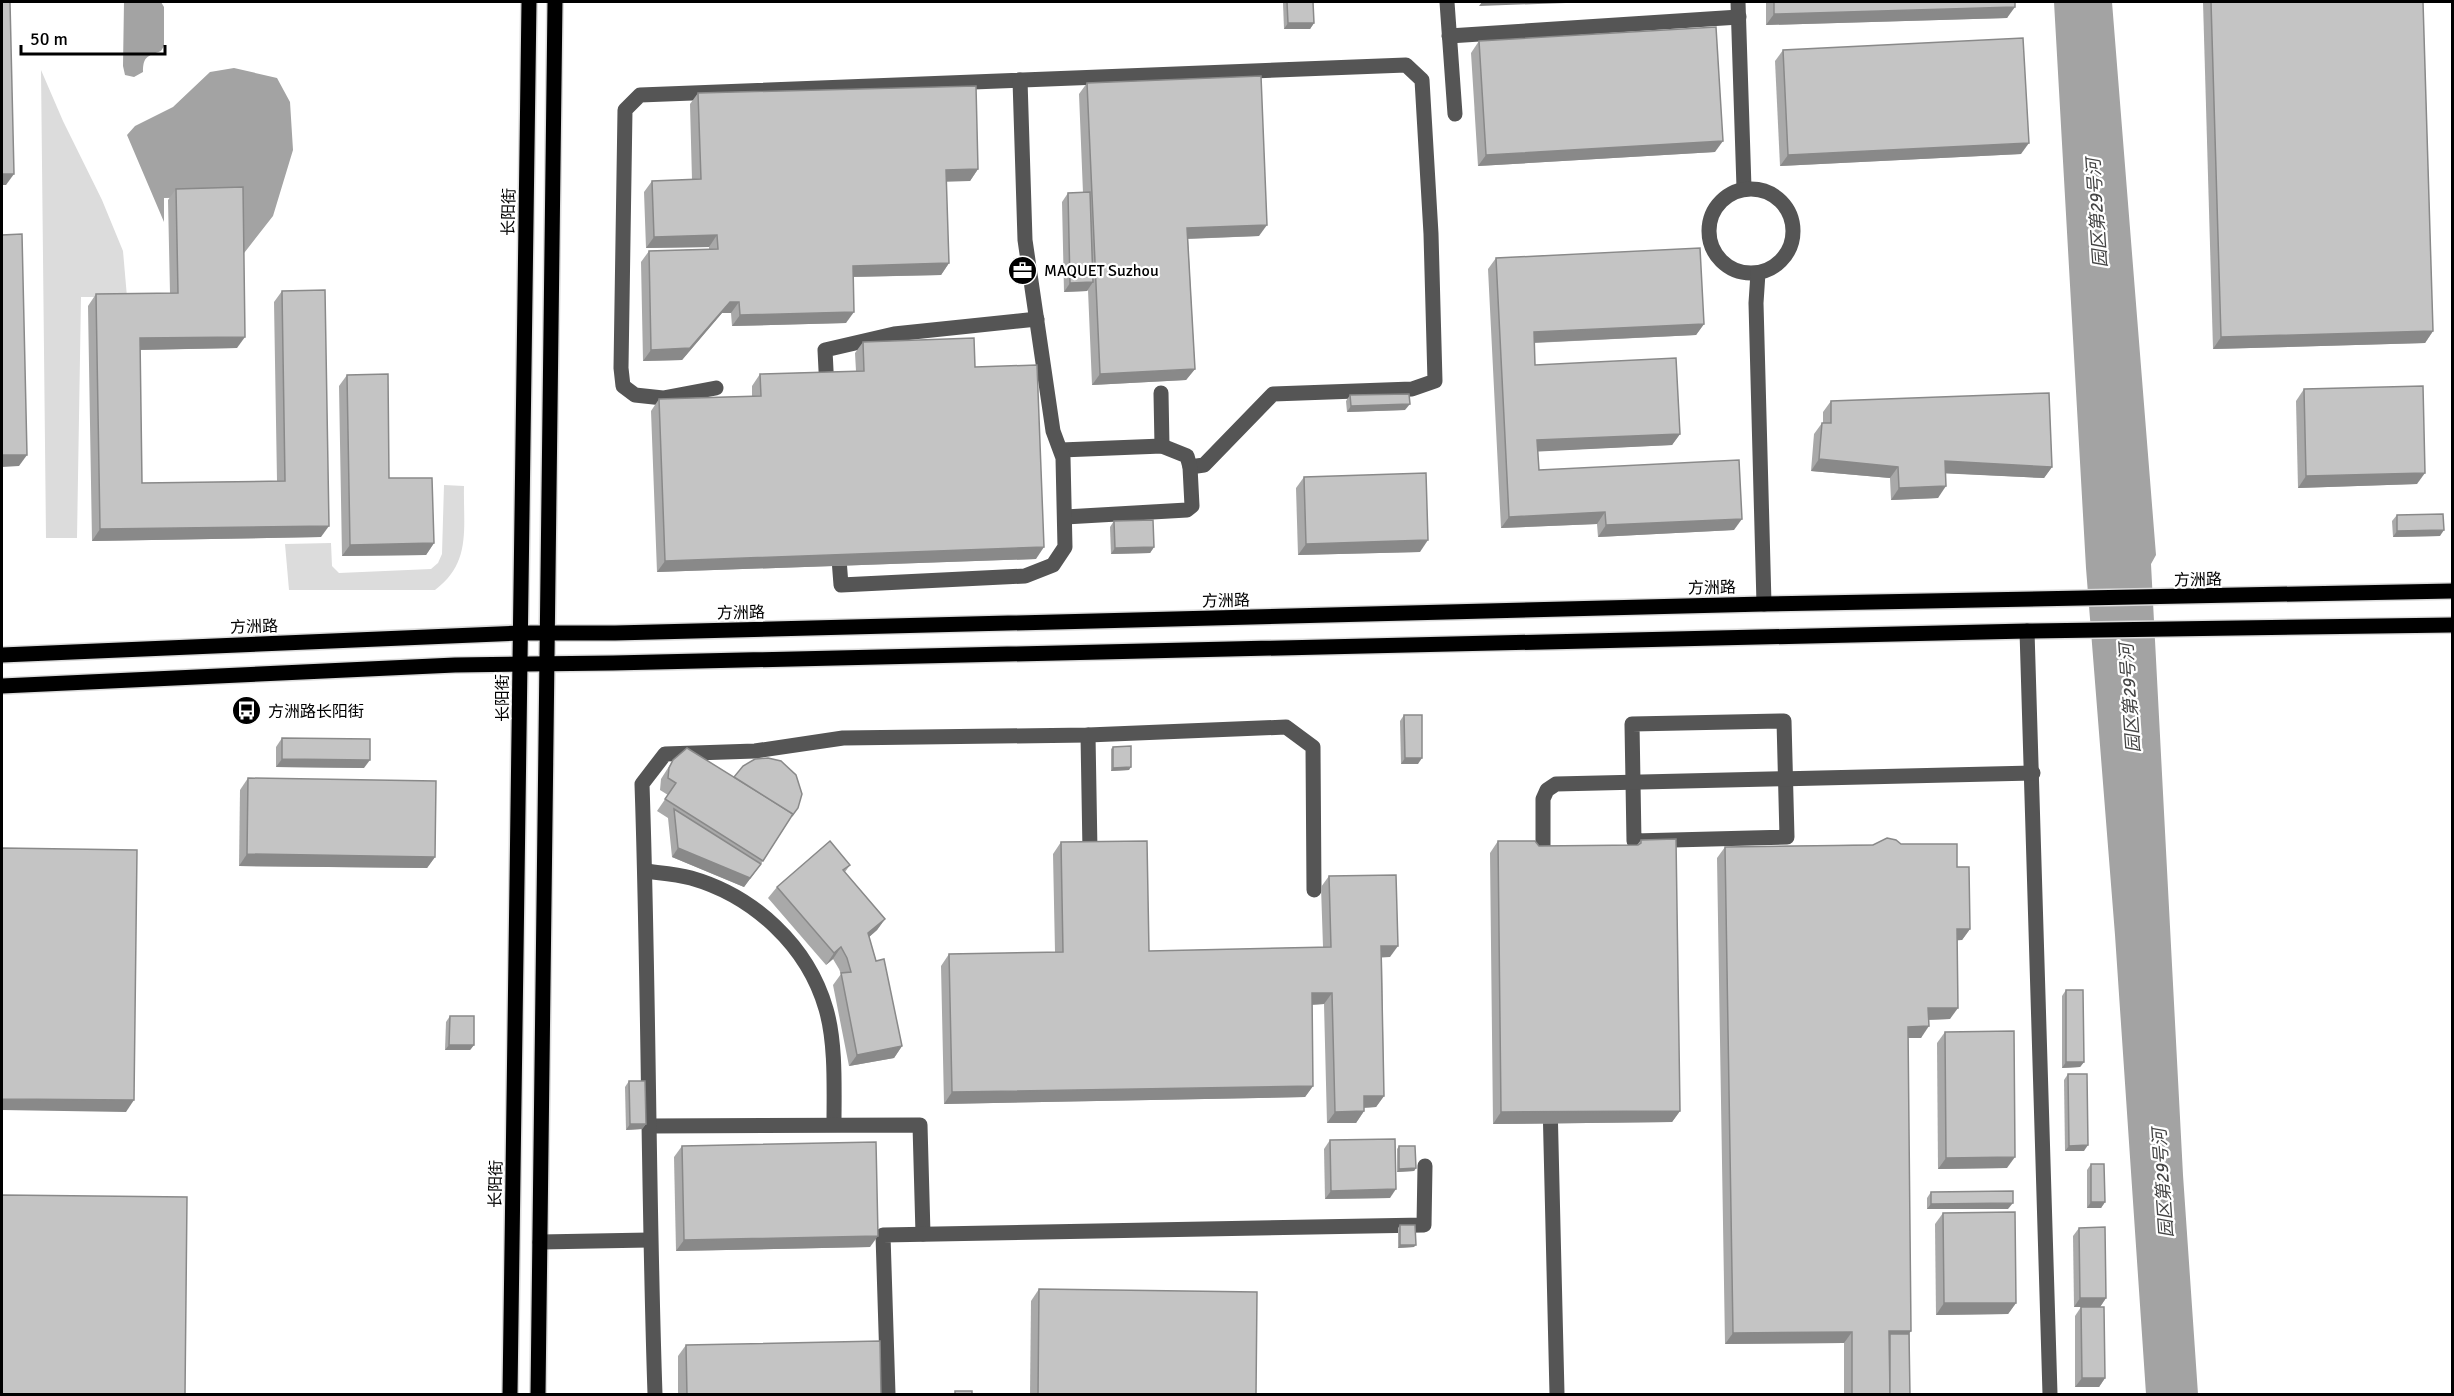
<svg xmlns="http://www.w3.org/2000/svg" width="2454" height="1396" font-family="Signika,'Noto Sans SC',sans-serif">
	<style>
		.green { fill: #dcdcdc }
		.water { fill: #a3a3a3 }
		.lines { fill: none; stroke-linecap: round; stroke-linejoin: round }
		.major-casing { stroke: #dbdbdb; stroke-width: 18 }
		.minor { stroke: #555; stroke-width: 15 }
		.major { stroke: #000; stroke-width: 15 }
		.wall { fill: #a9a9a9 }
		.shaded-wall { fill: #898989 }
		.building { fill: #c4c4c4; stroke: #898989; stroke-width: 1.5 }
		.labels { text-anchor: middle; stroke-width: 4.5; stroke-linejoin: round; paint-order: stroke }
		.street-label { font-size: 16px; fill: #000; stroke: #fff }
		.poi-label { font-size: 16px; fill: #000; stroke: #fff; text-anchor: start }
		.water-label { font-size: 18px; font-style: italic; fill: #444; stroke: #fff }
	</style>
	<rect width="100%" height="100%" fill="#fff"/>
	<!-- green -->
	<g class="green">
		<path d="M41,70L63,121L102,200L123,251L127,297H81L77,538H46Z"/>
		<path d="M444,485L464,486C463,527 472,563 435,590H289L285,544L331,543L332,566L339,573L431,569L438,563L442,554Z"/>
	</g>
	<!-- water -->
	<g class="water">
		<path d="M124,2H161L164,7V46L161,51C147,56 143,57 143,72L134,77L125,75L123,66Z"/>
		<path d="M2054,2H2112L2156,555L2151,564L2183,1175L2198,1394H2146L2115,935L2086,568Z"/>
		<path d="M234,68L277,78L290,102L293,150L273,216L241,257L237,197L164,198V222L127,135L135,126L173,107L210,72Z"/>
	</g>
	<g class="lines">
		<defs>
			<g id="major">
				<path d="M2,655L519,633H615L1764,604L2452,591"/>
				<path d="M2,686L455,665L613,663L2027,631L2452,625"/>
				<path d="M510,1394L529,2"/>
				<path d="M538,1394L555,2"/>
			</g>
		</defs>
		<!-- major casing -->
		<use href="#major" class="major-casing"/>
		<!-- minor -->
		<g class="minor">
			<path d="M1447,2L1455,114"/>
			<path d="M1738,2L1744,188"/>
			<path d="M1449,36L1739,17"/>
			<circle cx="1751" cy="231" r="42"/>
			<path d="M1758,273L1756,303L1764,604"/>
			<path d="M716,388L663,398L635,395L623,386L621,368L625,110L640,95L1406,65L1422,80L1431,234L1435,381L1412,389L1273,394L1204,465L1190,467"/>
			<path d="M827,390L825,350L894,334L1037,319"/>
			<path d="M1161,393L1162,446"/>
			<path d="M1061,450L1162,446L1187,456L1190,467L1192,506L1187,510L1065,517"/>
			<path d="M838,546L841,585L1025,576L1053,565L1065,547L1063,458L1053,431L1025,240L1020,80"/>
			<path d="M2027,631L2050,1394"/>
			<path d="M1784,721L1787,837L1634,841L1632,724Z"/>
			<path d="M1088,735L1090,851"/>
			<path d="M1543,866V799L1547,790L1556,784L2033,773"/>
			<path d="M645,871C660,873 676,874 691,878C754,896 808,946 826,1009C836,1043 834,1089 834,1124"/>
			<path d="M1550,1102L1557,1394"/>
			<path d="M651,1126L920,1125L923,1234"/>
			<path d="M540,1242L649,1240"/>
			<path d="M655,1394C648,1191 649,987 642,784L665,754L755,751L843,738L1088,735L1286,727L1313,747L1314,890"/>
			<path d="M888,1394L883,1235L1424,1225L1425,1166"/>
		</g>
		<!-- major -->
		<use href="#major" class="major"/>
	</g>
	<!-- wall -->
	<g class="wall">
		<path d="M1284,2H1313L1314,23L1310,29H1284L1283,3Z"/>
		<path d="M1766,2H2015L2007,18L1766,25Z"/>
		<path d="M2203,2H2423L2433,331L2425,343L2213,349Z"/>
		<path d="M1479,41L1715,152L1478,166L1471,53Z"/>
		<path d="M1783,50L2021,154L1780,166L1775,61Z"/>
		<path d="M1087,83L1259,236L1188,239L1195,369L1186,380L1092,385L1088,290L1087,291L1064,292L1062,202L1068,193H1083L1079,94Z"/>
		<path d="M698,93L978,169L970,181H946L949,263L941,275L853,277L846,323L732,326L731,313H722L682,360L643,361L641,262L649,251L709,249V247L646,248L644,192L652,181L692,180L690,104Z"/>
		<path d="M176,189L237,348L140,350L142,483L277,481L274,302L282,291L321,537L92,541L88,306L96,294L170,293L168,200Z"/>
		<path d="M1496,258L1704,324L1696,335L1534,343L1535,365L1680,434L1672,445L1538,451L1539,470L1734,530L1598,537L1597,524L1501,528L1488,269Z"/>
		<path d="M863,342L975,367L1036,559L657,572L651,411L659,399L752,396V386L760,374L856,371L855,353Z"/>
		<path d="M347,375L389,478L434,543L426,555L342,556L339,386Z"/>
		<path d="M2304,389L2417,484L2298,488L2296,401Z"/>
		<path d="M1350,395L1405,410L1347,412L1346,401Z"/>
		<path d="M1831,401L2052,467L2044,478L1945,473L1938,498L1891,500L1890,478L1811,471L1814,434L1822,423H1823V412Z"/>
		<path d="M1304,477L1420,552L1298,555L1296,488Z"/>
		<path d="M2397,515L2440,536L2393,537L2392,521Z"/>
		<path d="M1114,521L1154,547L1150,553L1111,554L1110,527Z"/>
		<path d="M1404,715L1418,764H1401L1400,721Z"/>
		<path d="M282,738L364,768L276,767V747Z"/>
		<path d="M1113,747L1129,770L1111,771V749Z"/>
		<path d="M673,760L790,819L763,861L744,887L672,857L668,818L657,811L668,795L660,790L661,779Z"/>
		<path d="M248,778L435,857L427,868L239,866L240,790Z"/>
		<path d="M1641,840L1680,1111L1672,1122L1493,1124L1490,853L1498,841L1539,846L1637,845Z"/>
		<path d="M1061,842L1149,951L1323,947L1321,887L1329,876L1390,957H1382L1384,1096L1376,1107L1364,1108V1111L1356,1123H1327L1324,1004L1312,1005L1313,1086L1305,1097L944,1104L941,966L949,954L1055,952L1053,854Z"/>
		<path d="M1901,844L1957,867L1970,929L1962,940H1957L1950,1019L1929,1020L1921,1038H1908L1910,1395H1844V1343L1725,1344L1717,858L1725,847Z"/>
		<path d="M850,865L845,872L885,919L877,930L869,937L902,1046L894,1058L849,1066L833,985L841,974L839,969L833,959L826,965L768,898L777,887Z"/>
		<path d="M2066,990L2084,1062L2080,1067L2062,1068V996Z"/>
		<path d="M450,1016L474,1045L470,1050H445L446,1022Z"/>
		<path d="M1945,1032L2007,1168L1938,1169L1937,1043Z"/>
		<path d="M2068,1074L2084,1151H2065L2064,1080Z"/>
		<path d="M629,1081L646,1124L642,1129L626,1130L625,1087Z"/>
		<path d="M1330,1140L1390,1198L1325,1199L1324,1149Z"/>
		<path d="M682,1146L870,1247L676,1251L674,1157Z"/>
		<path d="M1399,1146L1416,1168L1414,1171L1397,1172V1149Z"/>
		<path d="M2091,1164L2105,1202L2101,1208H2087V1170Z"/>
		<path d="M1931,1192L2008,1209H1927V1198Z"/>
		<path d="M1943,1213L2016,1303L2008,1314L1936,1315L1935,1224Z"/>
		<path d="M1400,1225L1414,1247L1398,1248V1228Z"/>
		<path d="M2079,1228L2106,1298L2100,1307H2074L2073,1236Z"/>
		<path d="M1039,1289L1256,1395H1030L1031,1301Z"/>
		<path d="M2081,1307L2105,1378L2099,1387H2075V1316Z"/>
		<path d="M686,1345L881,1395H678V1356Z"/>
	</g>
	<!-- shaded-wall -->
	<g class="shaded-wall">
		<path d="M1482,2H1594L1479,6Z"/>
		<path d="M2015,7L2007,18L1766,25L1774,14Z"/>
		<path d="M1288,23H1314L1310,29H1284Z"/>
		<path d="M1723,141L1715,152L1478,166L1486,155Z"/>
		<path d="M2029,143L2021,154L1780,166L1788,155Z"/>
		<path d="M978,169L970,181L938,182L946,170Z"/>
		<path d="M2,174H14L6,185H2Z"/>
		<path d="M1267,225L1259,236L1179,239L1187,228Z"/>
		<path d="M717,235L709,247L646,248L654,237Z"/>
		<path d="M949,263L941,275L845,277L853,266Z"/>
		<path d="M1093,282L1087,291L1064,292L1070,283Z"/>
		<path d="M730,302H739L731,313H722L682,360L643,361L651,350Z"/>
		<path d="M854,312L846,323L732,326L740,315Z"/>
		<path d="M1704,324L1696,335L1526,343L1534,332Z"/>
		<path d="M2433,331L2425,343L2213,349L2221,337Z"/>
		<path d="M245,337L237,348L132,350L140,338Z"/>
		<path d="M1195,369L1186,380L1092,385L1100,374Z"/>
		<path d="M1410,404L1405,410L1347,412L1351,406Z"/>
		<path d="M1680,434L1672,445L1529,452L1537,440Z"/>
		<path d="M2,455H27L19,466L2,467Z"/>
		<path d="M1819,459L1898,467L1890,478L1811,471Z"/>
		<path d="M1945,461L2052,467L2044,478L1937,473Z"/>
		<path d="M2425,473L2417,484L2298,488L2306,476Z"/>
		<path d="M1946,486L1938,498L1891,500L1899,488Z"/>
		<path d="M1605,512L1597,524L1501,528L1509,517Z"/>
		<path d="M1742,519L1734,530L1598,537L1606,525Z"/>
		<path d="M329,526L321,537L92,541L100,529Z"/>
		<path d="M2444,530L2440,536L2393,537L2397,531Z"/>
		<path d="M1428,540L1420,552L1298,555L1306,544Z"/>
		<path d="M434,543L426,555L342,556L350,545Z"/>
		<path d="M1044,547L1036,559L657,572L665,561Z"/>
		<path d="M1154,547L1150,553L1111,554L1115,548Z"/>
		<path d="M1405,758H1422L1418,764H1401Z"/>
		<path d="M282,759L370,760L364,768L276,767Z"/>
		<path d="M1131,767L1129,770L1111,771L1113,768Z"/>
		<path d="M678,848L761,864L744,887L672,857Z"/>
		<path d="M247,854L435,857L427,868L239,866Z"/>
		<path d="M885,919L877,930L860,945L868,933Z"/>
		<path d="M1957,929H1970L1962,940L1949,941Z"/>
		<path d="M1381,946H1398L1390,957L1373,958Z"/>
		<path d="M841,947L833,959L826,965L834,953Z"/>
		<path d="M1312,993H1332L1324,1004L1304,1005Z"/>
		<path d="M1928,1008H1958L1950,1019L1920,1020Z"/>
		<path d="M1929,1026L1921,1038H1900L1908,1027Z"/>
		<path d="M449,1045H474L470,1050H445Z"/>
		<path d="M902,1046L894,1058L849,1066L857,1055Z"/>
		<path d="M2066,1062H2084L2080,1067L2062,1068Z"/>
		<path d="M1313,1086L1305,1097L944,1104L952,1092Z"/>
		<path d="M1364,1096H1384L1376,1107L1356,1108Z"/>
		<path d="M2,1099L134,1100L126,1112L2,1110Z"/>
		<path d="M1364,1111L1356,1123H1327L1335,1112Z"/>
		<path d="M1680,1111L1672,1122L1493,1124L1501,1112Z"/>
		<path d="M630,1124H646L642,1129L626,1130Z"/>
		<path d="M2088,1145L2084,1151H2065L2069,1146Z"/>
		<path d="M2015,1157L2007,1168L1938,1169L1946,1158Z"/>
		<path d="M1416,1168L1414,1171L1397,1172L1399,1169Z"/>
		<path d="M1396,1189L1390,1198L1325,1199L1331,1191Z"/>
		<path d="M2091,1202H2105L2101,1208H2087Z"/>
		<path d="M2013,1203L2008,1209H1927L1931,1204Z"/>
		<path d="M878,1236L870,1247L676,1251L684,1240Z"/>
		<path d="M1400,1245H1416L1414,1247L1398,1248Z"/>
		<path d="M2080,1298H2106L2100,1307H2074Z"/>
		<path d="M1944,1303H2016L2008,1314L1936,1315Z"/>
		<path d="M1889,1331H1911L1903,1342L1888,1343Z"/>
		<path d="M1852,1332L1844,1343L1725,1344L1733,1333Z"/>
		<path d="M2082,1378H2105L2099,1387H2075Z"/>
	</g>
	<!-- building -->
	<g class="building">
		<path d="M2,2H10L14,174H2Z"/>
		<path d="M1287,2H1313L1314,23H1288Z"/>
		<path d="M1774,2H2015V7L1774,14Z"/>
		<path d="M2211,2H2423L2433,331L2221,337Z"/>
		<path d="M1716,27L1723,141L1486,155L1479,41Z"/>
		<path d="M2023,38L2029,143L1788,155L1783,50Z"/>
		<path d="M1261,76L1267,225L1187,228L1195,369L1100,374L1087,83Z"/>
		<path d="M976,86L978,169L946,170L949,263L853,266L854,312L740,315L739,302H730L690,348L651,350L649,251L718,249L717,235L654,237L652,181L701,179L698,93Z"/>
		<path d="M243,187L245,337L140,338L142,483L285,481L282,291L325,290L329,526L100,529L96,294L178,293L176,189Z"/>
		<path d="M1090,192L1093,282L1070,283L1068,193Z"/>
		<path d="M22,234L27,455H2V235Z"/>
		<path d="M1700,248L1704,324L1534,332L1535,365L1676,358L1680,434L1537,440L1539,470L1739,460L1742,519L1606,525L1605,512L1509,517L1496,258Z"/>
		<path d="M974,338L975,367L1037,365L1044,547L665,561L659,399L761,396L760,374L864,371L863,342Z"/>
		<path d="M388,374L389,478H432L434,543L350,545L347,375Z"/>
		<path d="M2423,386L2425,473L2306,476L2304,389Z"/>
		<path d="M2049,393L2052,467L1945,461L1946,486L1899,488L1898,467L1819,459L1822,423H1831V401Z"/>
		<path d="M1409,394L1410,404L1351,406L1350,395Z"/>
		<path d="M1426,473L1428,540L1306,544L1304,477Z"/>
		<path d="M2443,514L2444,530L2397,531V515Z"/>
		<path d="M1153,520L1154,547L1115,548L1114,521Z"/>
		<path d="M1404,715H1422V758H1405Z"/>
		<path d="M282,738L370,739V760L282,759Z"/>
		<path d="M1131,746V767L1113,768V747Z"/>
		<path d="M687,748L793,814L763,861L665,799L676,783L668,778L669,768L673,760Z"/>
		<path d="M768,758L781,761L796,775L802,794L798,808L792,816L793,814L734,777L743,766L755,759Z"/>
		<path d="M248,778L436,781L435,857L247,854Z"/>
		<path d="M674,809L761,864L750,878L678,848Z"/>
		<path d="M1887,838L1896,840L1901,844H1957V867H1969L1970,929H1957L1958,1008H1928L1929,1026L1908,1027L1911,1331H1889L1890,1395H1852V1332L1733,1333L1725,847L1873,845Z"/>
		<path d="M1676,839L1680,1111L1501,1112L1498,841H1535L1539,846L1638,845L1641,843V840Z"/>
		<path d="M830,841L850,865L843,870L885,919L868,933L876,961L884,959L902,1046L857,1055L841,973L851,972L847,958L841,947L834,953L777,887Z"/>
		<path d="M1147,841L1149,951L1331,947L1329,876L1396,875L1398,946H1381L1384,1096H1364V1111L1335,1112L1332,993H1312L1313,1086L952,1092L949,954L1063,952L1061,842Z"/>
		<path d="M2,848L137,850L134,1100L2,1099Z"/>
		<path d="M2066,990H2083L2084,1062H2066Z"/>
		<path d="M450,1016H474V1045H449Z"/>
		<path d="M2014,1031L2015,1157L1946,1158L1945,1032Z"/>
		<path d="M2068,1074H2087L2088,1145L2069,1146Z"/>
		<path d="M629,1081H645L646,1124H630Z"/>
		<path d="M1395,1139L1396,1189L1331,1191L1330,1140Z"/>
		<path d="M876,1142L878,1236L684,1240L682,1146Z"/>
		<path d="M1399,1146H1415L1416,1168L1399,1169Z"/>
		<path d="M2091,1164H2104L2105,1202H2091Z"/>
		<path d="M2013,1191V1203L1931,1204V1192Z"/>
		<path d="M2,1195L187,1197L185,1395H2Z"/>
		<path d="M2015,1212L2016,1303H1944L1943,1213Z"/>
		<path d="M1400,1225H1415L1416,1245H1400Z"/>
		<path d="M2105,1227L2106,1298H2080L2079,1228Z"/>
		<path d="M1039,1289L1257,1292L1256,1395H1038Z"/>
		<path d="M2081,1307H2104L2105,1378H2082Z"/>
		<path d="M1890,1334H1909L1910,1395H1890Z"/>
		<path d="M880,1341L881,1395H687L686,1345Z"/>
		<rect x="955" y="1391" width="17" height="4"/>
	</g>
	<!-- icons -->
	<defs>
		<symbol id="office-disc" viewBox="-11 -11 22 22"><circle r="9.5" fill="#000" stroke="#fff"/><path d="M-6-3h4V-5.5h4V-3h4V5H-6ZM-1-4.5V-3h2v-1.5ZM-6 0V1H6V0Z" fill="#fff"/></symbol>
		<symbol id="bus-disc" viewBox="-11 -11 22 22"><circle r="9.5" fill="#000" stroke="#fff"/><path d="M-5-6H5V4H4V6H2V4H-2V6H-4V4H-5ZM-3.5-4V0h7V-4ZM-3.5 1.2v1.5H-2V1.2ZM2 1.2v1.5H3.5V1.2Z" fill="#fff"/></symbol>
	</defs>
	<g fill-rule="evenodd">
		<use href="#office-disc" x="1006" y="254" width="33" height="33"/>
		<use href="#bus-disc" x="230" y="694" width="33" height="33"/>
	</g>
	<g class="labels">
		<!-- street labels -->
		<g class="street-label">
			<text transform="translate(508 212) rotate(-89)" y="6">长阳街</text>
			<text transform="translate(2198 579) rotate(-1)" y="6">方洲路</text>
			<text transform="translate(1712 587) rotate(-1)" y="6">方洲路</text>
			<text transform="translate(1226 600) rotate(-1)" y="6">方洲路</text>
			<text transform="translate(741 612) rotate(-1)" y="6">方洲路</text>
			<text transform="translate(254 626) rotate(-2)" y="6">方洲路</text>
			<text transform="translate(502 698) rotate(-90)" y="6">长阳街</text>
			<text transform="translate(495 1184) rotate(-89)" y="6">长阳街</text>
		</g>
		<!-- poi labels -->
		<g class="poi-label">
			<text x="1044" y="276">MAQUET Suzhou</text>
			<text x="268" y="717">方洲路长阳街</text>
		</g>
		<!-- water labels -->
		<g class="water-label">
			<text transform="translate(2097 213) rotate(-94)" y="6">园区第29号河</text>
			<text transform="translate(2130 698) rotate(-94)" y="6">园区第29号河</text>
			<text transform="translate(2163 1183) rotate(-94)" y="6">园区第29号河</text>
		</g>
	</g>
	<!-- border -->
	<rect width="2454" height="1396" fill="none" stroke="#000000" stroke-width="6"/>
	<!-- scale -->
	<path d="M21 45v9h144v-9" fill="none" stroke="#000000" stroke-width="3"/>
	<text x="30" y="45" font-size="18" fill="#000000" stroke="#ffffff" stroke-width="4.5" paint-order="stroke">50 m</text>
</svg>
